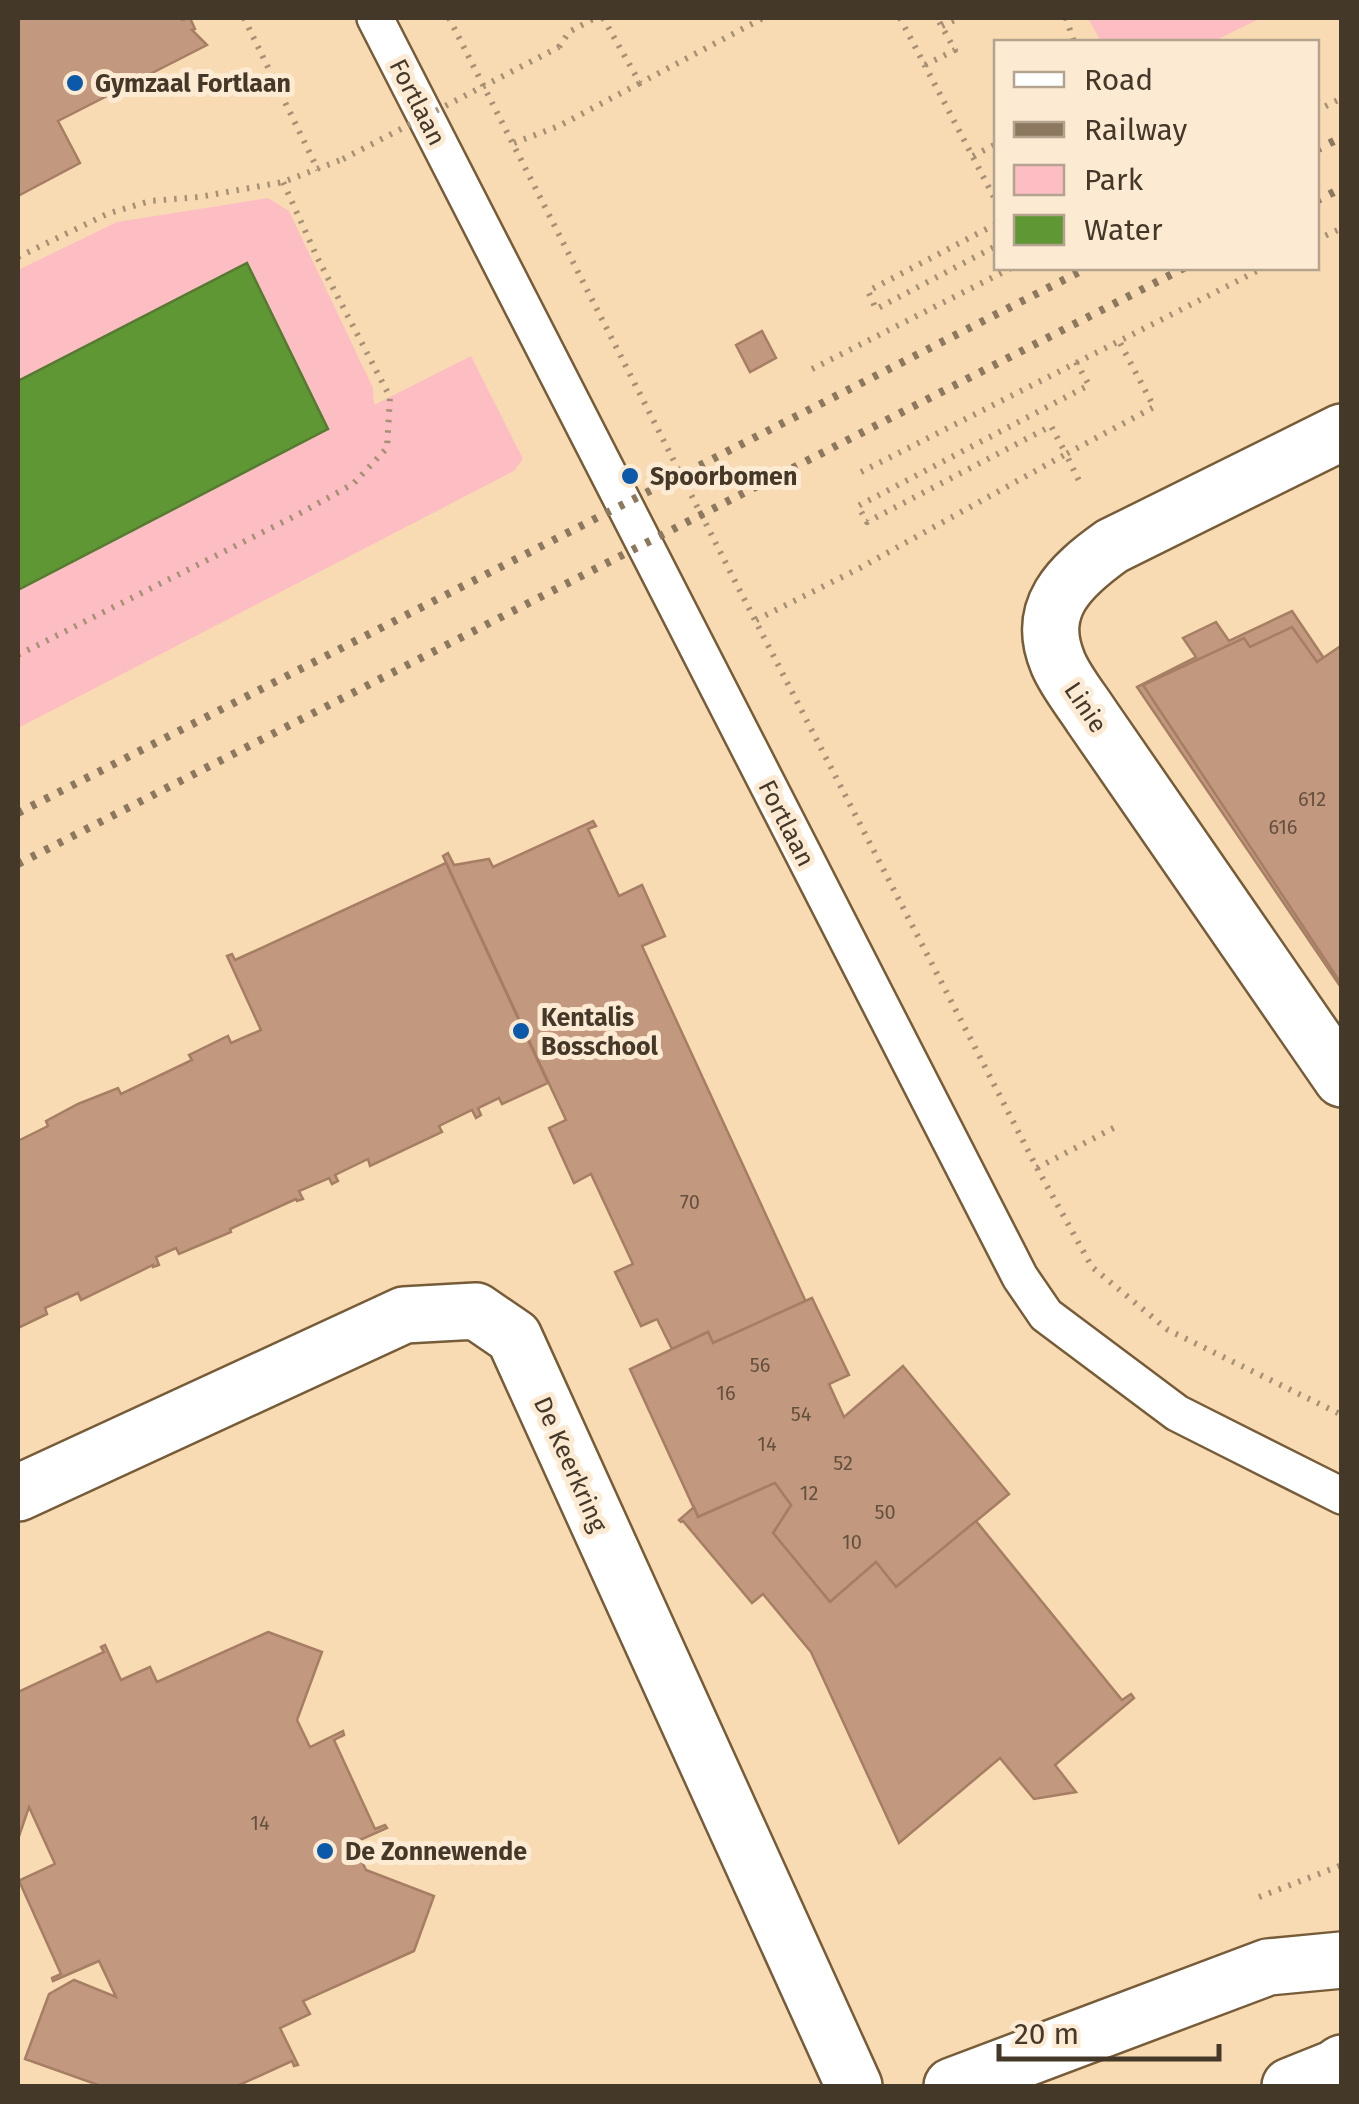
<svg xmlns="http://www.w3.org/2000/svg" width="1359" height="2104" font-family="'Fira Sans',sans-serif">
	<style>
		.green { fill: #fcbec2 }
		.water { fill: #5e9734; stroke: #567a31; stroke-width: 2.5 }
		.building { fill: #c2997f; stroke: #a67e64; stroke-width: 2.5 }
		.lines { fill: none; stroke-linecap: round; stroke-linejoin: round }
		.service-casing { stroke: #765c38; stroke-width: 40 }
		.minor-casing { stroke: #765c38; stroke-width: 60 }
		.path { stroke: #a79174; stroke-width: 6; stroke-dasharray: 2.5 8; stroke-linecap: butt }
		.service { stroke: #fff; stroke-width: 35 }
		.minor { stroke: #fff; stroke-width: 55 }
		.rail { stroke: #8b785f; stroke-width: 8; stroke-dasharray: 5 10; stroke-linecap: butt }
		.path-bridge { stroke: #a79174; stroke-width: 6; stroke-dasharray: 2.5 8; stroke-linecap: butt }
		.poi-dot { fill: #0b59a8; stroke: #fdead3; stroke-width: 4 }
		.labels { text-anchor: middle; stroke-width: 10; stroke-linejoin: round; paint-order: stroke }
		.number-label { font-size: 20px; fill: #64503e }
		.poi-label { font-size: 25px; font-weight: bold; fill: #443829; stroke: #fdead3; text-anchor: start }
		.street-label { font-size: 25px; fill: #443829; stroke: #fdead3 }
	</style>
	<rect width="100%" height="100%" fill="#f9dbb3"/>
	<!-- green -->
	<g class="green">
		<path d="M1088,18H1261L1212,42H1101Z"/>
		<path d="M268,198L289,211L373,388L374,405L471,356L523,459L514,471L18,728V590L328,429L246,263L18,381V270L117,222Z"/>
	</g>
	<!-- water -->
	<path class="water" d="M247,263L328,429L18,590V381Z"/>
	<!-- building -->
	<g class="building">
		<path d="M18,18H179L182,20L190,18L195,29L192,30L207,45L58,121L80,163L18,196Z"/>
		<path d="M762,331L776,358L750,372L736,345Z"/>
		<path d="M1292,611L1342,685V989L1137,687L1196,657L1183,638L1216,622L1229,641Z"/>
		<path d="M1292,627L1317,662L1342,645V985L1143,685L1244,638L1250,647Z"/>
		<path d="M593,821L596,826L588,829L619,896L642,885L665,936L642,946L806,1302L713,1343L708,1332L672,1349L657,1319L641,1326L615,1272L633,1264L591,1174L574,1183L549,1128L566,1120L443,856L448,853L454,865L489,859L493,867Z"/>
		<path d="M446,863L548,1083L502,1104L499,1098L478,1108L481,1115L476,1118L472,1110L439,1126L442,1132L370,1166L368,1159L335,1175L338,1181L332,1184L329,1178L299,1191L303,1199L297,1201L296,1199L230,1229L231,1232L179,1254L176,1248L156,1257L159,1265L153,1267V1265L81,1300L78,1293L45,1308L47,1314L18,1328V1141L48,1126L46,1121L78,1104L118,1088L121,1094L192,1060L189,1055L228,1036L231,1043L261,1030L227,956L232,954L235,960Z"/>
		<path d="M812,1298L849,1375L829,1384L844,1417L903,1366L1009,1494L896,1587L876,1562L830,1602L773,1533L791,1505L775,1483L698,1517L630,1369L708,1332L713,1343Z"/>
		<path d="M775,1483L791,1505L773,1533L830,1602L876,1562L896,1587L976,1521L1122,1700L1131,1694L1134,1698L1055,1765L1076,1792L1034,1799L1000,1758L899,1843L811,1652L763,1594L752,1603L683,1521L681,1522L679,1520L694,1507L698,1517Z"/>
		<path d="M268,1632L322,1652L297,1720L310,1747L343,1731L344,1735L334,1740L375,1829L385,1825L387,1828L353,1843L366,1870L434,1896L414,1951L303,2001L310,2014L280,2028L298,2065L294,2066L292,2061L237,2086H101L25,2059L49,1994L74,1980L116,1997L99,1961L53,1981L52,1978L61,1974L20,1883L18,1885V1881L55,1864L29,1807L18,1839V1692L104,1652L101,1647L105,1645L121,1680L150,1667L157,1682Z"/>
	</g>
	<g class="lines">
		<defs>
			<path id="service" d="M375,18L1020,1277L1046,1315L1177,1413L1342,1496"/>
			<g id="minor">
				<path d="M1342,432L1112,546C1070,576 1035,608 1058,663C1066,682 1081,700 1092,717L1342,1079"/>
				<path d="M18,1493L404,1315L476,1311L514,1337L854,2086"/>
				<path d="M952,2086L1268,1967L1342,1960"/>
				<path d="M1290,2086L1335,2068L1342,2063"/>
			</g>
		</defs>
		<!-- service casing -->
		<use href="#service" class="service-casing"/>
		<!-- minor casing -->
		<use href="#minor" class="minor-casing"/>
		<!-- path -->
		<g class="path">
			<path d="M244,18L318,170"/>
			<path d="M449,18L737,585L1037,1168L1092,1267L1168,1330L1342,1415"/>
			<path d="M603,18L640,83L763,18"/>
			<path d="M900,18L996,201"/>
			<path d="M1066,18L1074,42"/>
			<path d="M942,26L959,18"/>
			<path d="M559,47L569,32L595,18"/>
			<path d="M925,65L955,50L937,18"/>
			<path d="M1316,111L1342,98"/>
			<path d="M514,143L559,126L640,83"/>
			<path d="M973,156L996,144"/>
			<path d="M996,224L868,291L876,309L996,246"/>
			<path d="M1316,240L1342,228"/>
			<path d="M18,257L107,214L150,201L199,197L283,182L343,159"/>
			<path d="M1076,362L1089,385L858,506L867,522L1051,426L1066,454L1154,407L1119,341"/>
			<path d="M812,369L1011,268"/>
			<path d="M861,472L1263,268"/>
			<path d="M756,620L858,569L1066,454L1082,487"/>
			<path d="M18,655L295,516L353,484L387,448L390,397L317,257L283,182"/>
			<path d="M1037,1168L1119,1125"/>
			<path d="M1259,1897L1342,1865"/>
		</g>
		<!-- service -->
		<use href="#service" class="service"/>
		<!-- minor -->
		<use href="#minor" class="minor"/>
		<!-- rail -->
		<g class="rail">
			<path d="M1316,150L1342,137"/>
			<path d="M1316,201L1342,188"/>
			<path d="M18,813L1087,268"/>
			<path d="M18,864L1184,268"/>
		</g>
		<!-- path-bridge -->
		<path class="path-bridge" d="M343,159L559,47"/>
	</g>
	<!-- markers -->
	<g class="poi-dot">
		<circle cx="75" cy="83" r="10"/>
		<circle cx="630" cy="476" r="10"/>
		<circle cx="521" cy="1031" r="10"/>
		<circle cx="325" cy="1851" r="10"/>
	</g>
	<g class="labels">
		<!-- number labels -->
		<g class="number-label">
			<text x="1312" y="806">612</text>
			<text x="1283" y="834">616</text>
			<text x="690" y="1209">70</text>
			<text x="760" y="1372">56</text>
			<text x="726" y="1400">16</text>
			<text x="801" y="1421">54</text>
			<text x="767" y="1451">14</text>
			<text x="843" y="1470">52</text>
			<text x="809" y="1500">12</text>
			<text x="885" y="1519">50</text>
			<text x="852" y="1549">10</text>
			<text x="260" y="1830">14</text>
		</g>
		<!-- poi labels -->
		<g class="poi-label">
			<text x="95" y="92">Gymzaal Fortlaan</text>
			<text x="650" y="485">Spoorbomen</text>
			<text x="541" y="1026">Kentalis<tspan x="541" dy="29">Bosschool</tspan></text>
			<text x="345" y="1860">De Zonnewende</text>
		</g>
		<!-- street labels -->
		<g class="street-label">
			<text transform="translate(418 102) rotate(63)" y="9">Fortlaan</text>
			<text transform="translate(1086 707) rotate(56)" y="9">Linie</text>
			<text transform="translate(787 823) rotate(63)" y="9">Fortlaan</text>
			<text transform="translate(571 1464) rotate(66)" y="9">De Keerkring</text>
		</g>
	</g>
	<!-- border -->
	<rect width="1359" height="2104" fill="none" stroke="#443829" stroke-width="40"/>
	<!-- legend -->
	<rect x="994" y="40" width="325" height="230" fill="#fdead3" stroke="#b3a38f" stroke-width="2.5"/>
	<rect x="1014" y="72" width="50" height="15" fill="#ffffff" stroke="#b3a38f" stroke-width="2.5"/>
	<text x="1084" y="90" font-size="30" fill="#443829">Road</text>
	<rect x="1014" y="122" width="50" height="15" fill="#8b785f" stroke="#b3a38f" stroke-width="2.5"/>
	<text x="1084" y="140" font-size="30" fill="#443829">Railway</text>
	<rect x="1014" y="165" width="50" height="30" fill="#fcbec2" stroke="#b3a38f" stroke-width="2.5"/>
	<text x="1084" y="190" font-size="30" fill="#443829">Park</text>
	<rect x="1014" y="215" width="50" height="30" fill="#5e9734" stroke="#b3a38f" stroke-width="2.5"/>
	<text x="1084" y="240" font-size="30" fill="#443829">Water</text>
	<!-- scale -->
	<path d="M999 2044v15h220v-15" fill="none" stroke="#443829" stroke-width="5"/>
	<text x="1014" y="2044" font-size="30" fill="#443829" stroke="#fdead3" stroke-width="8" paint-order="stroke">20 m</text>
</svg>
